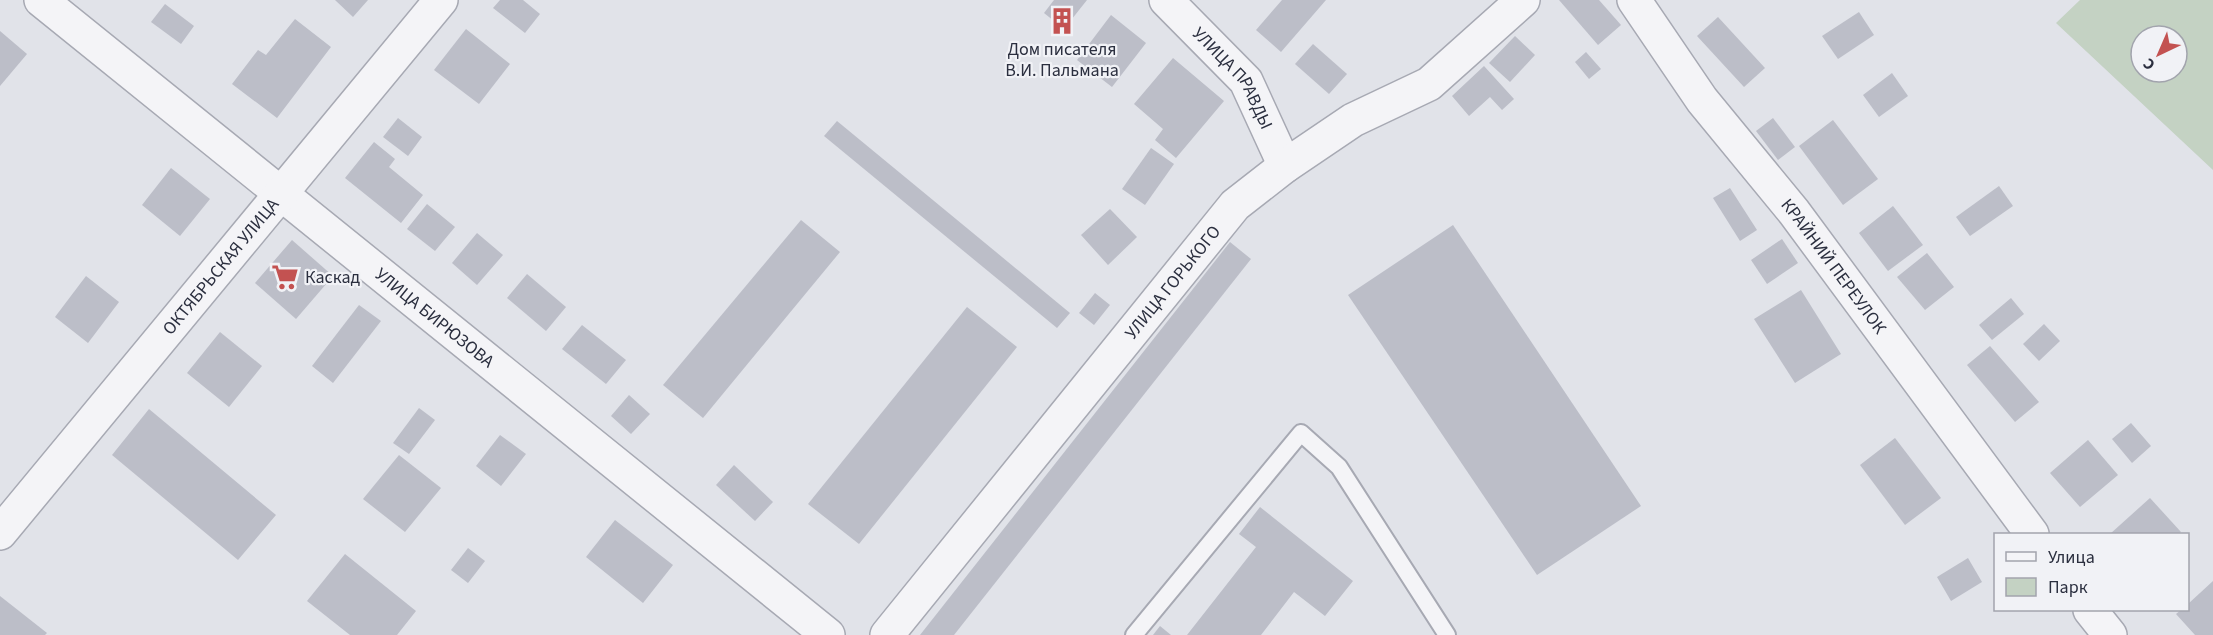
<svg xmlns="http://www.w3.org/2000/svg" width="2213" height="635" font-family="'Source Sans 3',sans-serif">
	<style>
		.green { fill: #c4d2c3; fill-rule: evenodd }
		.building { fill: #bcbec8 }
		.lines { fill: none; stroke-linecap: round; stroke-linejoin: round }
		.service-casing { stroke: #a7a9b3; stroke-width: 20 }
		.minor-casing { stroke: #a7a9b3; stroke-width: 36 }
		.service { stroke: #f4f4f7; stroke-width: 16 }
		.minor { stroke: #f4f4f7; stroke-width: 33 }
		.labels { text-anchor: middle; stroke-width: 4.5; stroke-linejoin: round; paint-order: stroke }
		.poi-label { font-size: 18px; fill: #2b2f3f; stroke: #f1f2f6 }
		.street-label { font-size: 18px; fill: #2b2f3f; stroke: #f1f2f6 }
	</style>
	<rect width="100%" height="100%" fill="#e1e3e9"/>
	<!-- green -->
	<path class="green" d="M2080,0H2213V170L2056,23ZM2141,36H2177V72H2141Z"/>
	<!-- building -->
	<g class="building">
		<path d="M335,0H368L353,17Z"/>
		<path d="M500,0H523L540,14L525,33L493,8Z"/>
		<path d="M1054,0H1087L1064,29L1044,13Z"/>
		<path d="M1282,0H1326L1281,52L1256,30Z"/>
		<path d="M1559,0H1599L1621,25L1598,45Z"/>
		<path d="M165,4L194,26L181,44L151,22Z"/>
		<path d="M1859,12L1874,35L1838,59L1822,36Z"/>
		<path d="M1111,15L1146,43L1112,87L1077,60Z"/>
		<path d="M1718,17L1765,68L1744,87L1697,36Z"/>
		<path d="M295,19L331,47L277,118L232,84L258,50L266,55Z"/>
		<path d="M466,29L510,64L479,104L434,70Z"/>
		<path d="M0,31L27,54L0,86Z"/>
		<path d="M1515,36L1535,55L1510,82L1489,63Z"/>
		<path d="M1313,44L1347,74L1329,94L1295,64Z"/>
		<path d="M1586,52L1601,69L1589,79L1575,62Z"/>
		<path d="M1173,58L1224,101L1176,158L1155,140L1163,129L1134,104Z"/>
		<path d="M1484,66L1514,99L1502,110L1490,97L1469,116L1452,96Z"/>
		<path d="M1892,73L1908,96L1879,117L1863,95Z"/>
		<path d="M398,118L422,137L408,156L383,137Z"/>
		<path d="M1773,118L1795,147L1778,160L1756,131Z"/>
		<path d="M1833,120L1878,179L1843,205L1799,146Z"/>
		<path d="M837,121L1070,313L1057,328L824,136Z"/>
		<path d="M374,142L395,159L389,167L423,195L401,223L345,178Z"/>
		<path d="M1151,148L1174,164L1145,205L1122,189Z"/>
		<path d="M171,168L210,199L180,236L142,205Z"/>
		<path d="M1999,186L2013,206L1970,236L1956,217Z"/>
		<path d="M1730,188L1757,230L1740,241L1713,198Z"/>
		<path d="M427,204L455,227L435,251L407,229Z"/>
		<path d="M1893,206L1923,245L1888,271L1859,233Z"/>
		<path d="M1110,209L1137,237L1108,265L1081,235Z"/>
		<path d="M801,220L840,252L703,418L663,385Z"/>
		<path d="M1453,225L1641,506L1537,575L1348,295Z"/>
		<path d="M477,233L503,255L477,285L452,263Z"/>
		<path d="M1782,239L1798,263L1767,284L1751,260Z"/>
		<path d="M292,240L333,276L296,319L255,283Z"/>
		<path d="M1230,242L1251,259L954,635H920Z"/>
		<path d="M1927,253L1954,287L1925,310L1897,277Z"/>
		<path d="M527,274L566,307L546,331L507,298Z"/>
		<path d="M86,276L119,302L88,343L55,317Z"/>
		<path d="M1801,290L1841,354L1795,383L1754,319Z"/>
		<path d="M1095,293L1110,305L1094,325L1079,313Z"/>
		<path d="M2011,298L2024,314L1992,340L1979,325Z"/>
		<path d="M359,305L381,321L333,383L312,366Z"/>
		<path d="M967,307L1017,347L859,544L808,504Z"/>
		<path d="M2044,324L2060,341L2039,361L2023,344Z"/>
		<path d="M582,325L626,360L606,384L562,349Z"/>
		<path d="M220,332L262,366L229,407L187,373Z"/>
		<path d="M1990,346L2039,402L2015,422L1967,365Z"/>
		<path d="M629,395L650,414L631,434L611,416Z"/>
		<path d="M419,408L435,420L409,454L393,443Z"/>
		<path d="M149,409L276,515L238,560L112,455Z"/>
		<path d="M2131,423L2151,446L2132,463L2112,439Z"/>
		<path d="M500,435L526,454L501,486L476,466Z"/>
		<path d="M1895,438L1941,498L1905,525L1860,465Z"/>
		<path d="M2088,440L2118,475L2080,507L2050,473Z"/>
		<path d="M399,455L441,488L405,532L363,499Z"/>
		<path d="M734,465L773,502L755,521L716,485Z"/>
		<path d="M2150,498L2181,532L2178,534H2110Z"/>
		<path d="M1260,507L1353,581L1325,616L1294,592L1261,635H1187L1256,547L1239,534Z"/>
		<path d="M615,520L673,565L643,603L586,557Z"/>
		<path d="M468,548L485,561L468,583L451,570Z"/>
		<path d="M345,554L416,611L397,635H350L307,601Z"/>
		<path d="M1968,558L1982,582L1951,601L1937,577Z"/>
		<path d="M2213,581V635H2195L2176,614L2181,610H2188V604Z"/>
		<path d="M0,596L47,633L45,635H0Z"/>
		<path d="M1160,626L1171,635H1153Z"/>
	</g>
	<g class="lines">
		<defs>
			<path id="service" d="M1134,635L1301,433L1339,467L1447,635"/>
			<g id="minor">
				<path id="s1" d="M41,0L828,635"/>
				<path id="s2" d="M1166,0L1246,81L1285,166"/>
				<path id="s3" d="M1634,0L1702,100L1794,212L2032,534"/>
				<path id="s4" d="M0,533L441,0"/>
				<path d="M2090,610L2110,635"/>
				<path id="s5" d="M887,635L1235,205L1285,166L1353,120L1429,84L1523,0"/>
			</g>
		</defs>
		<!-- service casing -->
		<use href="#service" class="service-casing"/>
		<!-- minor casing -->
		<use href="#minor" class="minor-casing"/>
		<!-- service -->
		<use href="#service" class="service"/>
		<!-- minor -->
		<use href="#minor" class="minor"/>
	</g>
	<!-- icons -->
	<defs>
		<symbol id="building-bare" viewBox="-9 -9 18 18"><path d="M-4-6H4V6H1V3H-1V6H-4ZM-2.5-4.3h1.7v1.8h-1.7ZM.8-4.3h1.7v1.8H.8ZM-2.5-1h1.7V.8h-1.7ZM.8-1h1.7V.8H.8Z" fill="#c35251" stroke="#f1f2f6" stroke-width="2.5" paint-order="stroke"/></symbol>
		<symbol id="supermarket-bare" viewBox="-9 -9 18 18"><path d="M-6-5.5h2.5l.6 2H6L4.5 2H-2.5L-4.4-4H-6ZM-1.5 3.2a1.3 1.3 0 1 0 .1 0ZM3 3.2a1.3 1.3 0 1 0 .1 0Z" fill="#c35251" stroke="#f1f2f6" stroke-width="2.5" paint-order="stroke"/></symbol>
	</defs>
	<g fill-rule="evenodd">
		<use href="#building-bare" x="1043" y="2" width="38" height="38"/>
		<use href="#supermarket-bare" x="266" y="258" width="38" height="38"/>
	</g>
	<g class="labels">
		<!-- poi labels -->
		<g class="poi-label">
			<text x="1062" y="55">Дом писателя<tspan x="1062" dy="21">В.И. Пальмана</tspan></text>
			<text x="305" y="283" text-anchor="start">Каскад</text>
		</g>
		<!-- street labels -->
		<g class="street-label">
			<text dy="6" stroke="none"><textPath href="#s2" startOffset="104">УЛИЦА ПРАВДЫ</textPath></text>
			<text dy="6" stroke="none"><textPath href="#s4" startOffset="346">ОКТЯБРЬСКАЯ УЛИЦА</textPath></text>
			<text dy="6" stroke="none"><textPath href="#s3" startOffset="333">КРАЙНИЙ ПЕРЕУЛОК</textPath></text>
			<text dy="6" stroke="none"><textPath href="#s5" startOffset="454">УЛИЦА ГОРЬКОГО</textPath></text>
			<text dy="6" stroke="none"><textPath href="#s1" startOffset="506">УЛИЦА БИРЮЗОВА</textPath></text>
		</g>
	</g>
	<!-- legend -->
	<rect x="1994" y="533" width="195" height="78" fill="#f1f2f6" stroke="#a2a4ad" stroke-width="1.5"/>
	<rect x="2006" y="552" width="30" height="9" fill="#f4f4f7" stroke="#a2a4ad" stroke-width="1.5"/>
	<text x="2048" y="563" font-size="18" fill="#2b2f3f">Улица</text>
	<rect x="2006" y="578" width="30" height="18" fill="#c4d2c3" stroke="#a2a4ad" stroke-width="1.5"/>
	<text x="2048" y="593" font-size="18" fill="#2b2f3f">Парк</text>
	<!-- north arrow -->
	<g transform="translate(2159 54) rotate(224)"><circle r="28" fill="#f1f2f6" stroke="#a2a4ad" stroke-width="1.5"/>
	<path d="M0-4.5L10 22L0 15L-10 22Z" fill="#c35251"/>
	<text y="-9" font-size="16" font-weight="bold" text-anchor="middle" fill="#2b2f3f">С</text>
	</g>
</svg>
